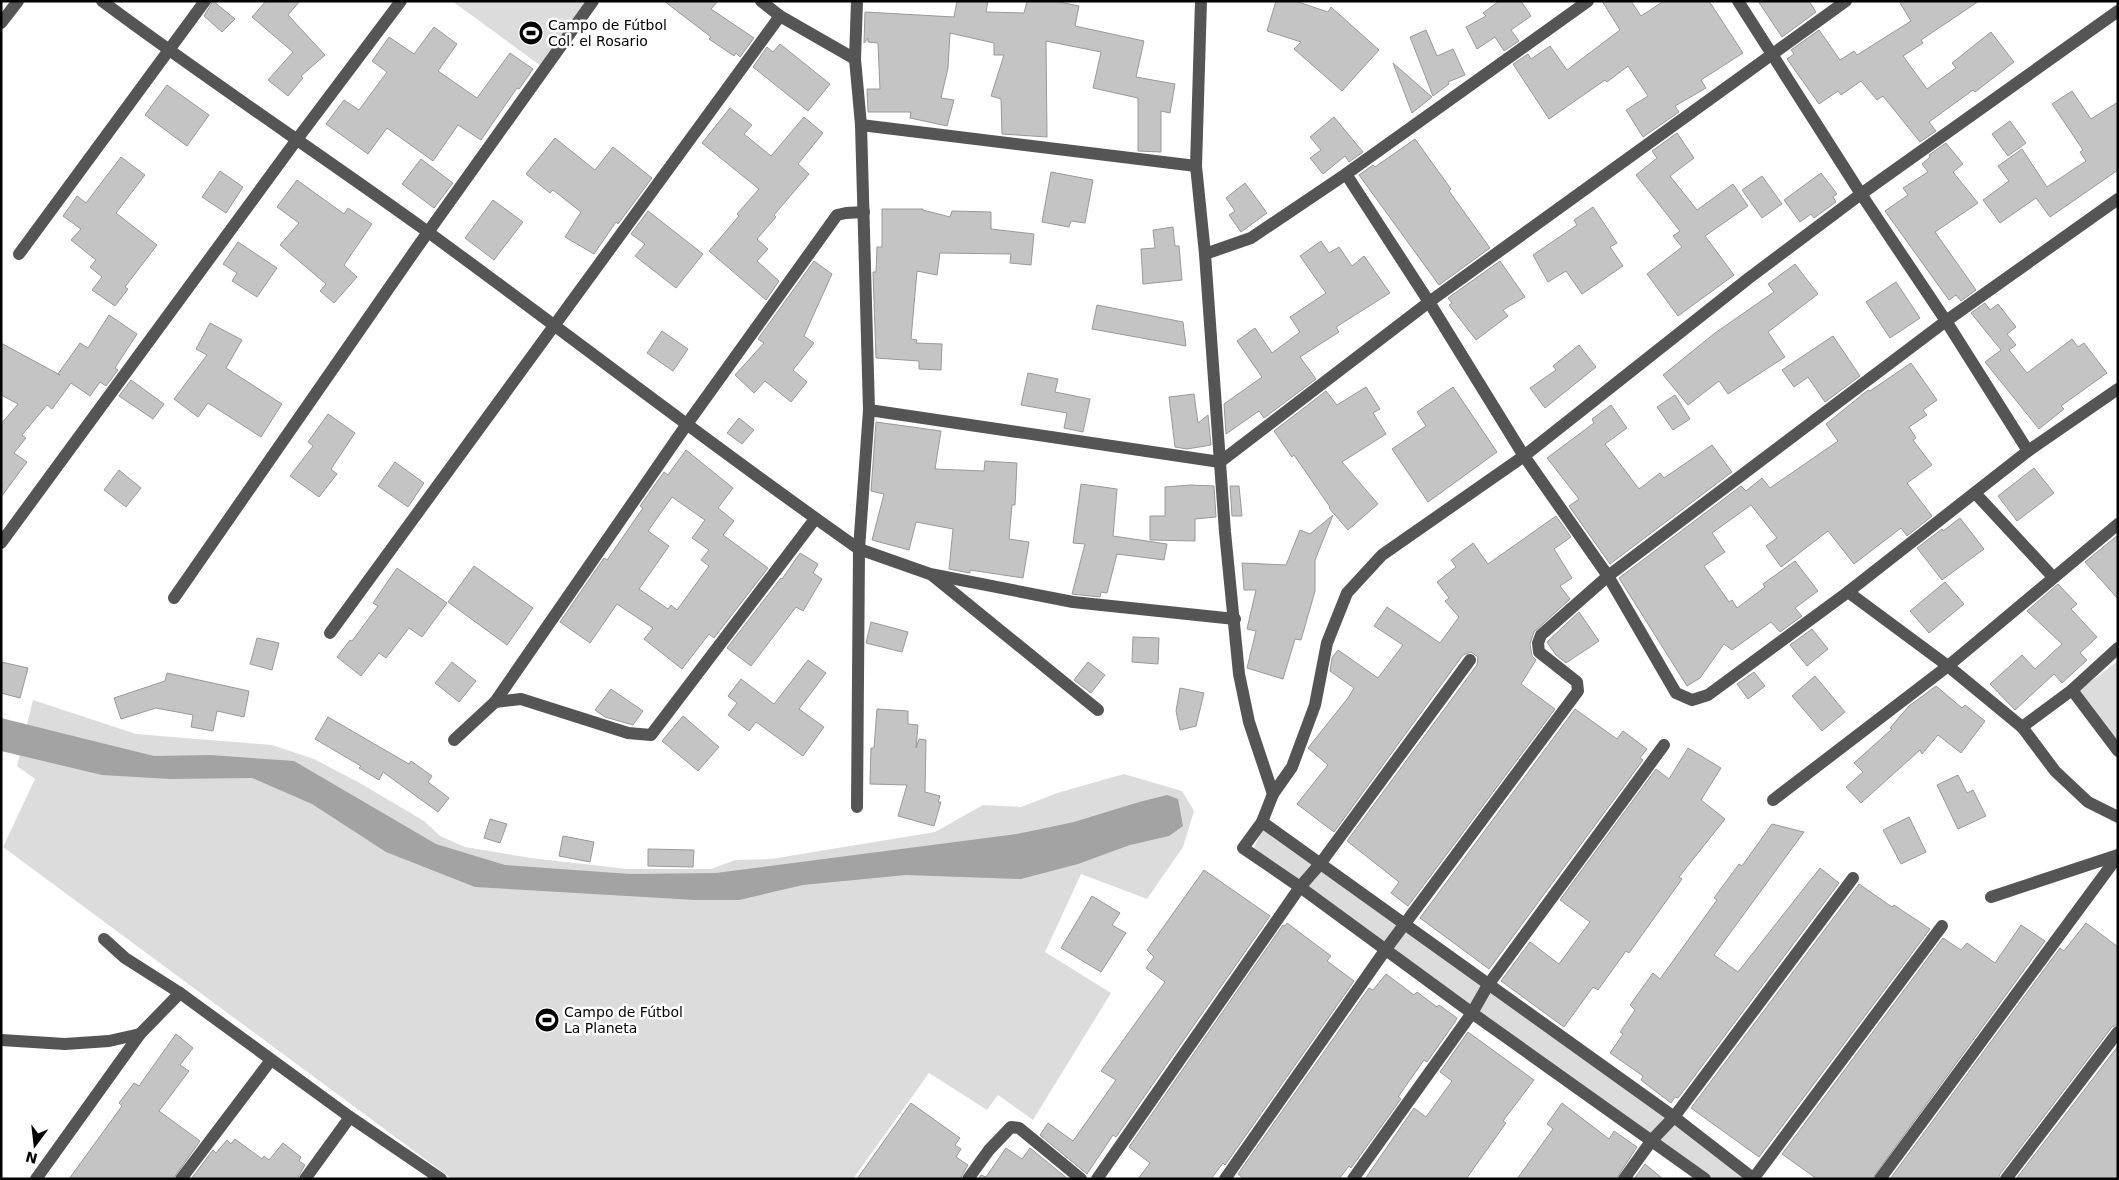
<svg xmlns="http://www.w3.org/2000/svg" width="2119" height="1180" font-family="'DejaVu Sans',sans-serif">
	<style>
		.green { fill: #dcdcdc }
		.water { fill: #a3a3a3 }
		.building { fill: #c4c4c4; stroke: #999; fill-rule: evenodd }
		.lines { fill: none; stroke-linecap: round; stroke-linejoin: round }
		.minor { stroke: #555; stroke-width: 12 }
		.labels { text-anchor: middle; stroke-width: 5; stroke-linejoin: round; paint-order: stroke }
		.poi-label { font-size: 14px; fill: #000; stroke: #fff; text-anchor: start }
	</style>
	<rect width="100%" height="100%" fill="#fff"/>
	<!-- green -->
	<g class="green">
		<path d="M452,1H588L541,66Z"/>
		<path d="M2118,661V745L2078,691Z"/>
		<path d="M33,700L136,734L272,745L314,759L358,782L424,821L440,836L465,847L531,858L627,869H711L735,860L771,859L935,832L983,805L1021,807L1057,793L1124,774L1182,791L1194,811L1183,847L1147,899L1081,874L1045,952L1111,993L1033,1120L998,1095L987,1110L929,1073L853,1179H452L3,847L35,779L17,766Z"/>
		<path d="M1264,827L1750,1179H1706L1253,849Z"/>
	</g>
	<!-- water -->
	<path class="water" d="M1,718L154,756L210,755L294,761L436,844L505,865L630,874L716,873L1017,834L1074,822L1139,802L1167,795L1178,799L1183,826L1169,836L1130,845L1078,864L1021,879L906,875L803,885L739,900H695L475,887L386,852L312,804L252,778L170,779L102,775L1,751Z"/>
	<!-- building -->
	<g class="building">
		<path d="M213,1L235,19L222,32L204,16Z"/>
		<path d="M266,1H300L288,15L325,55L301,76L303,78L288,96L268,80L293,52L252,17Z"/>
		<path d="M664,1H718L711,9L754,38L740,57L736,53L734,56L709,39L711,37Z"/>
		<path d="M957,1H988L986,12L1024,13L1027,1H1054L1079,6L1075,26L1144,41L1136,77L1175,84L1170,113L1161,111V152L1138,151V98L1093,88L1101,52L1046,41L1047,137L1002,134L1001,99L991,96L1004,55H994V43L950,33L948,68L941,98L954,100L947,126L910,118L911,112H868L867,89H880L878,43L868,42V38L864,43L865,12L954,17Z"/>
		<path d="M1276,1H1295L1328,12L1331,7L1379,50L1342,91L1294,49L1301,42L1267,31Z"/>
		<path d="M1499,1H1521L1531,16L1511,30L1519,41L1504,51L1495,37L1477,49L1466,27L1486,16L1483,13Z"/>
		<path d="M1602,1H1631L1641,16L1664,1H1709L1743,53L1701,80L1706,88L1675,106L1679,112L1643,137L1626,110L1648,96L1628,66L1607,82L1605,80L1549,119L1513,64L1528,54L1531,59L1550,46L1567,70L1620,30Z"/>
		<path d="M1758,1H1809L1816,12L1782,37Z"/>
		<path d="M1899,1H1979L1921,40L1923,43L1903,56L1927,89L1956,68L1952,63L1991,32L2014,62L1975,92L1973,90L1929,122L1936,131L1920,142L1883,96L1877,100L1861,81L1841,95L1838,91L1819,104L1787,59L1794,54L1791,50L1819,30L1840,60L1854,51L1857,55L1911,21Z"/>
		<path d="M434,27L457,44L438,71L477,98L510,53L533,69L519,89L517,88L481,140L458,125L433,161L387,128L368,154L326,124L344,100L359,110L387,72L372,61L389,37L414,54Z"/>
		<path d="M1426,30L1437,56L1453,49L1465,75L1448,82L1449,84L1433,96L1410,37Z"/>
		<path d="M780,44L830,84L808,111L753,67L767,47L773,52Z"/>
		<path d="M1393,63L1432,97L1412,113Z"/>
		<path d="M167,85L209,115L187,146L145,115Z"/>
		<path d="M2072,91L2091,119L2118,102V170L2050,217L2036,198L2000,223L1983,200L2009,181L1998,166L2022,149L2047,187L2086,161L2080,152L2083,150L2052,104Z"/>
		<path d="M730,108L752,125L744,134L771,156L804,117L823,133L798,164L809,174L774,215L776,217L757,239L768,249L757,261L779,281L766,300L709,251L739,216L737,214L759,189L702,143Z"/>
		<path d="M1334,117L1363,152L1349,162L1345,156L1323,174L1310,158L1321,150L1310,137Z"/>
		<path d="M2010,121L2026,143L2008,156L1992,134Z"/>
		<path d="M1677,133L1694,158L1670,176L1697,210L1733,184L1748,206L1705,236L1734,275L1678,316L1647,274L1682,247L1673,236L1680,231L1636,175L1657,158L1652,151Z"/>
		<path d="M555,138L595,170L613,147L652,178L618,224L616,222L594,254L565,237L581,212L553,190L550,193L526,174Z"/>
		<path d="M1415,139L1451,189L1449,191L1490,248L1439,285L1359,175L1373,165L1375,167Z"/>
		<path d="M1946,143L1963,164L1953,172L1978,203L1935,232L1976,290L1961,301L1956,295L1949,300L1885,211L1908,195L1903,188L1928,172L1922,164L1930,157L1929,155Z"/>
		<path d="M121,157L145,175L116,213L157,245L125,287L128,289L115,306L92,290L102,277L90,267L96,260L71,240L81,229L63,216L77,196L86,203Z"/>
		<path d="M421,159L453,183L434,208L402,184Z"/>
		<path d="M220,171L243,187L226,213L202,197Z"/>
		<path d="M1051,172L1093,180L1085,223L1071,221L1069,227L1042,222Z"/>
		<path d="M1821,173L1837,194L1833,197L1836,202L1814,218L1811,214L1800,222L1784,200Z"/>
		<path d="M1762,176L1782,204L1762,218L1742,190Z"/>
		<path d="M297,180L344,214L348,208L372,224L344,265L357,277L334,303L320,291L326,284L280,245L299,223L277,207Z"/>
		<path d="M1245,183L1267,213L1241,232L1229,215L1235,211L1226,198Z"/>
		<path d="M493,200L523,222L494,260L465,238Z"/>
		<path d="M1593,207L1617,243L1610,247L1623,266L1582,294L1566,271L1548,282L1533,255L1577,225L1574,220Z"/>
		<path d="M882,209H923V210L950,217L952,211L991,212V229L1034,234L1031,265L1010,263L1011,254L940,253L937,275L917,271L911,339L917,340L916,343L942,344L941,370L919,369V361L876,358L873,272H876L877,247H882Z"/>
		<path d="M648,211L703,254L676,288L635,256L645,244L631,234Z"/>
		<path d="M1173,227L1175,246H1179L1182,280L1143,284L1141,249L1155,248L1153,230Z"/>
		<path d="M1321,241L1329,253L1339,247L1352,266L1364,256L1390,293L1336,327L1339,332L1300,357L1316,379L1264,418L1259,411L1226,434L1224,404L1262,377L1237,341L1255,328L1272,353L1300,332L1290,317L1326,293L1300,256Z"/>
		<path d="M238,242L277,268L257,297L232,281L237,273L223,264Z"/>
		<path d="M814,261L832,274L804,336L814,343L793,370L807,382L791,402L765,381L754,393L735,375L764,343L758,339Z"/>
		<path d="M1500,261L1525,297L1503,310L1508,316L1476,340L1449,305L1452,303L1448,298Z"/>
		<path d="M1795,264L1818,294L1768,332L1785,357L1728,394L1719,381L1688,405L1663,375L1715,333L1774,292L1768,284Z"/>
		<path d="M1896,282L1920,318L1890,338L1866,302Z"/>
		<path d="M1985,303L1990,310L1998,304L2016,327L2007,334L2016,345L2009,350L2027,373L2072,339L2078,347L2084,343L2107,373L2061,406L2064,409L2039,429L1985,362L2001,350L1971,313Z"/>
		<path d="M1097,305L1183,322L1186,346L1092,329Z"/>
		<path d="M109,315L137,334L115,368L118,370L106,386L100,382L90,396L71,383L52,409L47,405L22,435L26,438L14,453L27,462L1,497V424L18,404L1,395V343L60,375L58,374L80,343L88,348Z"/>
		<path d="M210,323L242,340L226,368L282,404L261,437L208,403L198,417L174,399L207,355L196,349Z"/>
		<path d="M662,331L688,349L673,371L647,353Z"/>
		<path d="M1833,336L1860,376L1825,402L1808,377L1794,387L1782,370Z"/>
		<path d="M1579,345L1596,367L1545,408L1530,388L1556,370L1553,366Z"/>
		<path d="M1911,363L1937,400L1923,410L1927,415L1909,427L1916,438L1913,440L1932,465L1907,483L1932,516L1907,536L1901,528L1854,564L1828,531L1781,567L1766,546L1777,538L1751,505L1712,533L1725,552L1704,566L1729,602L1732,600L1737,608L1765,587L1763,584L1795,561L1818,591L1795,608L1802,616L1780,632L1771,622L1732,650L1724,644L1700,678L1687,686L1619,578L1741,486L1746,491L1762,478L1770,488L1838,441L1826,424L1868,390L1870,391Z"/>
		<path d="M1028,373L1058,379L1055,392L1090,399L1083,432L1064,428L1067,413L1021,405Z"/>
		<path d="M131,380L164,404L153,419L119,396Z"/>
		<path d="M1366,387L1380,409L1373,413L1386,434L1342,462L1378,504L1348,530L1329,508L1330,507L1294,455L1292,457L1274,431L1326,391L1337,405Z"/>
		<path d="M1453,387L1497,452L1428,502L1392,449L1426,426L1417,412Z"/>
		<path d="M1194,394L1198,423L1208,415L1211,445L1187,449L1175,447L1169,397Z"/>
		<path d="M1675,395L1690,419L1673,430L1657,407Z"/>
		<path d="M1611,405L1627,428L1605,444L1639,489L1660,473L1664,478L1712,445L1732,472L1610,564L1569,506L1579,499L1547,458L1594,423L1592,419Z"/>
		<path d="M328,414L355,433L331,469L337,474L319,497L290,476L313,446L308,442Z"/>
		<path d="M739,418L754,430L742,444L727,433Z"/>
		<path d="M876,422L941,431L935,469L984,471L985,461L1017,463L1015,505H1012L1009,539L1029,542L1023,578L970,570V573L949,569L953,529L916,522L909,550L872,540L884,494L871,491Z"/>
		<path d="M686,450L733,488L718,508L734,521L723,535L768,568L714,638L709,634L682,669L644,639L653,628L617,604L590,643L560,622L604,558L607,560L643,508L640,506L664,472L668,475ZM672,497L705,520L692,538L709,550L701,560L709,566L677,610L671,605L668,609L639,589L669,546L648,531Z"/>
		<path d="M395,462L424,483L408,507L378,486Z"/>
		<path d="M2034,468L2054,493L2017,521L1998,496Z"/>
		<path d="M119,470L141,488L126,507L104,490Z"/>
		<path d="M1081,484L1117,489L1113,536L1167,544L1164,560L1117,554L1107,593L1101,592L1100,597L1072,594L1085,544L1073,543Z"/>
		<path d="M1190,485L1214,486L1216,517L1195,519V541L1150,540V516H1165V487Z"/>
		<path d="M1230,486H1239L1242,516H1232Z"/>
		<path d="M1333,515L1315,560V591L1301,640L1295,639L1283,679L1247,668L1256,631L1247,629L1256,590H1244L1242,563L1286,565L1300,530L1310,534Z"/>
		<path d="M1556,516L1571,537L1554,549L1572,578L1560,586L1570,599L1534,632L1530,644L1532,656L1536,660L1521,684L1555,709L1408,906L1391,893L1399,882L1347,841L1477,665L1478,657L1471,652L1463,655L1334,832L1297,804L1328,765L1308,748L1348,698L1354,688L1330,671L1332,658L1338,650L1378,678L1403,645L1374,626L1387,607L1440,643L1459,617L1445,601L1449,598L1437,582L1456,567L1451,560L1473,543L1488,564Z"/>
		<path d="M1960,518L1984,549L1942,580L1917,548L1942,529L1943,531Z"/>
		<path d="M2118,535V599L2085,562Z"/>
		<path d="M800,553L818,564L813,573L822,579L803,611L796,607L751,666L727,648L781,578L782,579Z"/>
		<path d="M474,566L533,608L507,645L448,602Z"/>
		<path d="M397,568L447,603L422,637L409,628L386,658L379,653L361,676L337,657L350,640L352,641L378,606L373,603Z"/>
		<path d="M1945,582L1964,604L1929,633L1910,611Z"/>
		<path d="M2058,584L2077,604L2071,609L2097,637L2080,653L2087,660L2062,683L2054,674L2015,710L1990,684L2022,655L2035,669L2062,644L2027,611Z"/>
		<path d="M1579,612L1599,641L1566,663L1556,655L1547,642Z"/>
		<path d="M871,622L908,632L902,652L866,643Z"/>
		<path d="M1812,629L1828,649L1807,666L1790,645Z"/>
		<path d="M1133,637L1159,638L1158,664L1132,662Z"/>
		<path d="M257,638L279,643L272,670L250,664Z"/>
		<path d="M808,660L826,673L799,709L824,727L803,756L756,722L749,731L728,715L737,703L728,696L741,679L774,704Z"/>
		<path d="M1,662L28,668L20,698L1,693Z"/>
		<path d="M452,662L476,681L459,702L435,683Z"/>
		<path d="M1088,662L1105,675L1091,693L1074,680Z"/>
		<path d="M1754,672L1765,686L1748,699L1737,684Z"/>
		<path d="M167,673L249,691L244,717L217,711L213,731L191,727L193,715L156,708L121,719L114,698L165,681Z"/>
		<path d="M1815,676L1845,712L1822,731L1792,696Z"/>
		<path d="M1936,686L1962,708L1965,705L1985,721L1961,753L1938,735L1922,754L1920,750L1861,803L1846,787L1863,772L1854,763L1892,729L1890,728L1909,706Z"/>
		<path d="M1180,688L1204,693L1196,726L1180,730L1176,711Z"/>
		<path d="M611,689L643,711L633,725L605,717L595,710Z"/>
		<path d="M877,709L908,711V724L918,725L916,748L919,739L926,740L925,792L940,796L938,802H941L934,826L898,816L907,785L870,784L871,748H874Z"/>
		<path d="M1575,709L1617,739L1623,731L1647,749L1640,758L1643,760L1489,969L1420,918Z"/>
		<path d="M683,716L719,747L698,771L662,741Z"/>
		<path d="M328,717L409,764L411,761L432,776L428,782L449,798L438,812L383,772L379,780L359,768L361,766L315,739Z"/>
		<path d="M1688,748L1721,768L1701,800L1725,819L1679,877L1682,879L1629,953L1626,951L1598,990L1593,987L1564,1027L1501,981L1530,942L1559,964L1590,922L1560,900L1656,769L1669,779Z"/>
		<path d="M1958,775L1967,793L1973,790L1986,816L1958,829L1937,785Z"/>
		<path d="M1909,817L1926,852L1901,864L1883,830Z"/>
		<path d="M490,819L507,824L500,843L484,838Z"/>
		<path d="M1772,824L1804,832L1714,955L1738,972L1820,868L1839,883L1678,1098L1675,1097L1671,1103L1641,1080L1643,1076L1610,1053L1623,1034L1620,1032L1635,1010L1630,1005L1653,973L1660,979L1717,900L1714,898L1739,864L1742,866Z"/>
		<path d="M563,836L594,842L590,862L559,856Z"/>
		<path d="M648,849L694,850L693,867L648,866Z"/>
		<path d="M1204,870L1270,916L1116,1137L1113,1135L1087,1174L1040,1135L1048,1123L1073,1141L1116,1080L1101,1071L1165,982L1146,968L1154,957L1147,950Z"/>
		<path d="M1859,884L1892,907L1894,905L1930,929L1759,1157L1691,1108Z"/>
		<path d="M1092,896L1120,913L1112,925L1126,933L1101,972L1061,948Z"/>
		<path d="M1287,923L1331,956L1327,961L1354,981L1225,1165L1223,1163L1211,1179H1138L1150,1163L1129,1147L1283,925L1285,926Z"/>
		<path d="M2086,923L2118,947V1024L2112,1027L2000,1174L1998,1179H1890L2060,948L2064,951Z"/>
		<path d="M2021,925L2045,941L1872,1179H1817L1782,1154L1943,938L1961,950L1967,943L1995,963Z"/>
		<path d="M1386,974L1414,995L1417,992L1437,1007L1439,1005L1457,1018L1455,1022L1427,1062L1424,1060L1398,1097L1401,1099L1351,1168L1349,1166L1339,1179H1244L1238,1174L1369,988L1373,990Z"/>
		<path d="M1468,1032L1534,1080L1503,1121L1506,1123L1466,1179H1365L1414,1108L1426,1117L1452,1081L1440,1072Z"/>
		<path d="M176,1034L193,1048L180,1065L189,1071L159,1111L200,1141L173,1179H69L122,1106L119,1103L134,1083L139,1086Z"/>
		<path d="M2118,1046V1179H2016Z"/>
		<path d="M911,1103L960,1138L955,1145L961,1149L956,1157L968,1165L960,1179H857Z"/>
		<path d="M1562,1103L1609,1139L1614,1131L1637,1147L1616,1179H1517L1553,1129L1547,1124Z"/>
		<path d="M235,1139L262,1159L264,1156L269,1160L283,1143L301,1157L299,1161L305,1165L297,1179H191L213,1150L216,1153L227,1140L231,1144Z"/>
		<path d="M1006,1148L1022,1159L1030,1148L1068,1179H978L981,1175L986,1177Z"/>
		<path d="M1645,1164L1663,1179H1634Z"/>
	</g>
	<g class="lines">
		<!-- minor -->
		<g class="minor">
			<path d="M102,1C209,81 320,154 428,232C572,337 713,447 859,549L930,574L1073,602L1235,619"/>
			<path d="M761,1L780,16L855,59"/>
			<path d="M1201,1L1196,166L1205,254L1225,532L1239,674L1249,722L1273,794"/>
			<path d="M1738,1L1861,194L1946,321L2028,451"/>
			<path d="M1,23L18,1"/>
			<path d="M861,125L1196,166"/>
			<path d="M1346,174L1429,302L1524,456L1608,576L1676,693L1692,700L1708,695L1848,592L2028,451L2118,389"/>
			<path d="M19,254L205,1"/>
			<path d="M1205,254L1251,238L1346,174L1588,1"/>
			<path d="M869,410L1220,462L1429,302L1846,1"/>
			<path d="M1975,493L2053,577"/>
			<path d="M1,543L298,138L401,1"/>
			<path d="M932,575L1098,710"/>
			<path d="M1848,592L1948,666L2022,727L2072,690"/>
			<path d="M174,598L416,249L593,1"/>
			<path d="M330,633L780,16"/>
			<path d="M2118,648L2072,690L2118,751"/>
			<path d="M495,702L687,424L837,215L846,213L864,212"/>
			<path d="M2022,727L2055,771L2088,802L2118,817"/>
			<path d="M454,740L495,702L521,699L628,733L651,735L815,519"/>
			<path d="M1773,800L1948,666L2118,524"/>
			<path d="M857,807L859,549L869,410L861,125L855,59L857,1"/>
			<path d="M1262,822L1674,1117L1754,1179"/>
			<path d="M1991,897L2118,855"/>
			<path d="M104,939L125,958L180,993L350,1117L441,1179"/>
			<path d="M1,1040L65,1044L109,1041L140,1034"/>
			<path d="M36,1179L140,1034L180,993"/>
			<path d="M181,1179L271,1060"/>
			<path d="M305,1179L350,1117"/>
			<path d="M968,1179L989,1150L1011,1127L1019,1128L1081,1179"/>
			<path d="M1097,1179L1300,887L1320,864L1470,660"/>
			<path d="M1225,1179L1386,949L1578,691L1577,682L1539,652L1538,643L1541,635L1608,576L1946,321L2118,199"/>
			<path d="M1353,1179L1472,1013L1488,985L1664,745"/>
			<path d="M1624,1179L1652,1140L1674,1117L1853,878"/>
			<path d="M1705,1179L1472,1013L1300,887L1243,848L1262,822L1273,794L1292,767L1315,705L1327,643L1347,593L1382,555L1524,456L1749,278L1861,194L2118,11"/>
			<path d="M1753,1179L1942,926"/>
			<path d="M1880,1179L2118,856"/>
			<path d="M2006,1179L2118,1032"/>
		</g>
	</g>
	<!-- icons -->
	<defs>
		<symbol id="stadium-disc" viewBox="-11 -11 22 22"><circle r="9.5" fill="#000" stroke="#fff"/><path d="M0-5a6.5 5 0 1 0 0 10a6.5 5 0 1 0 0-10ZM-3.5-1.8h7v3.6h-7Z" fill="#fff"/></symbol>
	</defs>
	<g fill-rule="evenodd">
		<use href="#stadium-disc" x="517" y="19" width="28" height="28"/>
		<use href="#stadium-disc" x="533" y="1006" width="28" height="28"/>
	</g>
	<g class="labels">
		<!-- poi labels -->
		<g class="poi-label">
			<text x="548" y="30">Campo de Fútbol<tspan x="548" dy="16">Col. el Rosario</tspan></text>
			<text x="564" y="1017">Campo de Fútbol<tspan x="564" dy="16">La Planeta</tspan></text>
		</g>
	</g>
	<!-- border -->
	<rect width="2119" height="1180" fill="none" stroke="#000000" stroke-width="5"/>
	<!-- north arrow -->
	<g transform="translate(35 1145) rotate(195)" stroke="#ffffff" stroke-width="4" paint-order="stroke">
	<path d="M0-4L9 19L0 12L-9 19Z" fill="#000000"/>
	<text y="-8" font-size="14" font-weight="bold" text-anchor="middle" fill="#000000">N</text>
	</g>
</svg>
